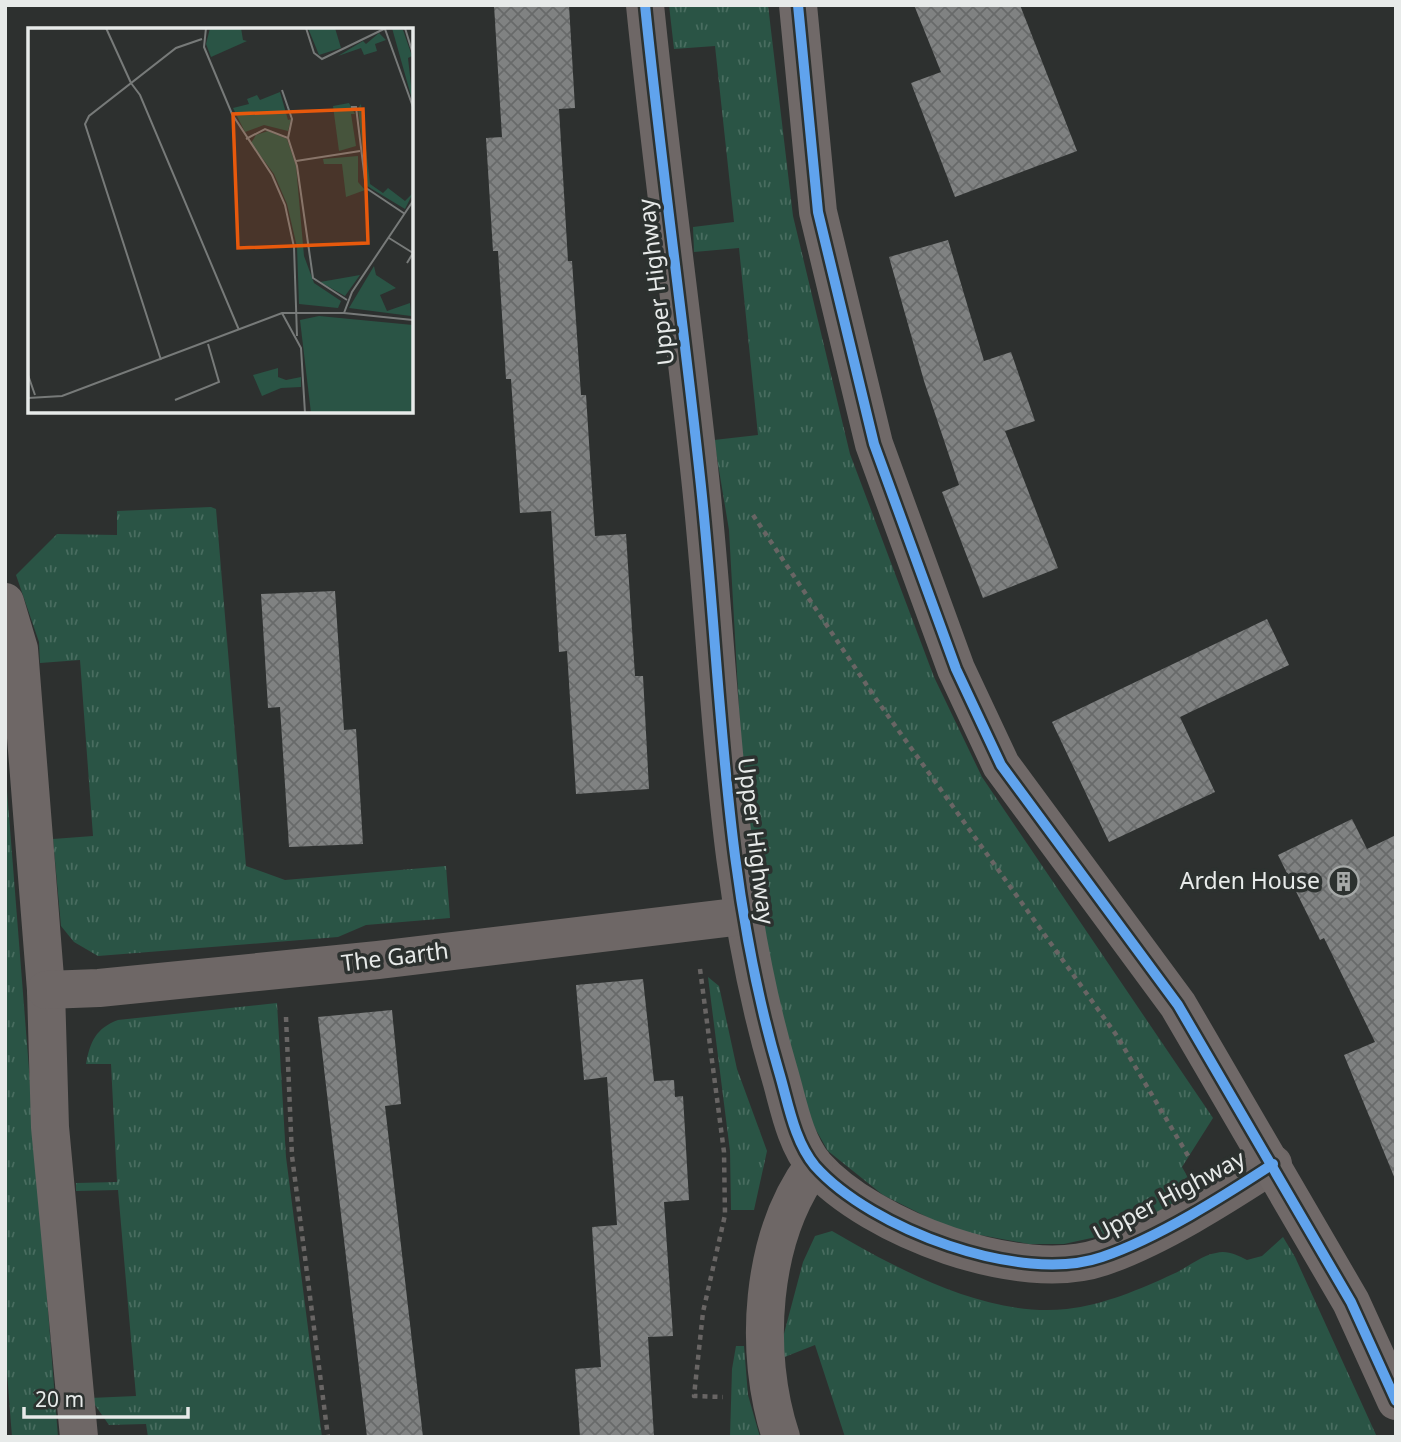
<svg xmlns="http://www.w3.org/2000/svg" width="1401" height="1442" font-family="'Noto Sans',sans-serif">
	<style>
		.grass { fill: url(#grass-tufts) }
		.building { fill: url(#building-cross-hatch) }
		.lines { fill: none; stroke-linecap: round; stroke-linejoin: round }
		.path { stroke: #686564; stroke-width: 4.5; stroke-dasharray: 5 5; stroke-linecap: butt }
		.street { stroke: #6e6766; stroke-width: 38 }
		.secondary { stroke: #706968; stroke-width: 38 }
		.cycleway-casing { stroke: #2c312f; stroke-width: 15 }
		.cycleway { stroke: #60a3ed; stroke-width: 10 }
		.labels { text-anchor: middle; stroke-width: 7; stroke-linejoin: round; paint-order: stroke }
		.street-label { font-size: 23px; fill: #e7eae9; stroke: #2c312f }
		.poi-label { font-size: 23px; fill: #e7eae9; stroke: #2c312f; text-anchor: end }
		.inset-road { fill: none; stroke: #777a79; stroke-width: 2 }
		.view { fill: #e8590c; fill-opacity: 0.15; stroke: #e8590c; stroke-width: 3.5 }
		.inset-edge { fill: none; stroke: #e7eae9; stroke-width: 3.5 }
	</style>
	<defs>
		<pattern id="grass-tufts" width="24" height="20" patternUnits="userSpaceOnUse" patternTransform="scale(1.75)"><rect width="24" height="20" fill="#2a5445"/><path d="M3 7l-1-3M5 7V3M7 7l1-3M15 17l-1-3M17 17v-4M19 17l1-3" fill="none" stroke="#496d60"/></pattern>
		<pattern id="building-cross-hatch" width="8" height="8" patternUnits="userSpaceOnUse" patternTransform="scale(1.75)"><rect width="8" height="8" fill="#808282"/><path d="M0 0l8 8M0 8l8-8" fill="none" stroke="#686a6a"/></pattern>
	</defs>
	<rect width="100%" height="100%" fill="#2d302f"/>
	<!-- grass -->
	<g class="grass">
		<path d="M669,5H768L793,216L850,454L934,677L982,777L1213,1118L1182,1167L1194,1188L1164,1210L1096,1237L1064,1244H1029L953,1230L883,1195L828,1151L812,1123L788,1051L747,852L729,530L714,440L758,435L739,248L694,252L693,227L734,222L715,46L674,49Z"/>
		<path d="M211,507L216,509L246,866L285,880L446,866L450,918L366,925L338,937L98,956L74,942L61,926L53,839L93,836L80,660L40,663L39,642L16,575L57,534L117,535V511Z"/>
		<path d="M5,765L58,1437H12L5,1347Z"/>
		<path d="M708,977L719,986L737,1069L767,1151L754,1210H731L730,1151Z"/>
		<path d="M277,1003L286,1157L322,1437H148L146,1424L109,1425L90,1398L136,1396L118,1190L76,1191V1183L117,1182L111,1064H86C90,1042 96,1028 118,1020Z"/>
		<path d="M832,1231C899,1270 988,1318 1067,1309C1103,1305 1141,1289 1173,1274C1187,1268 1202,1255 1216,1253C1227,1250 1237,1255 1247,1260L1262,1256L1283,1237L1295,1257L1377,1437H845L815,1345L777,1360L803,1262L815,1236Z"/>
		<path d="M736,1346H744L748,1395L760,1437H730L732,1369Z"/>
	</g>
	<!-- building -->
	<g class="building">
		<path d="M494,5H569L575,108L559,109L568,261H572L581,395H586L595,536L626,534L635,676H643L649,789L576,794L567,651L559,652L551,511L520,513L511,379H506L498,251H493L486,138L502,137Z"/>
		<path d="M914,5H1020L1077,151L955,197L911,83L941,72Z"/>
		<path d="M948,240L984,361L1011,352L1035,421L1005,431L1058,568L983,598L942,492L959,485L924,381L889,257Z"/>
		<path d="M335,591L344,730L356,729L363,844L289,847L280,707L268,708L261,594Z"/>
		<path d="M1267,619L1289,665L1180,717L1215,792L1109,842L1052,722Z"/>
		<path d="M1352,819L1367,849L1396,835L1395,1179L1344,1055L1375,1042L1324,938L1320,940L1278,855Z"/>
		<path d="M643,979L654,1081L674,1080L675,1097L683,1096L689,1200L664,1202L673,1336L648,1337L654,1437H580L575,1369L601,1367L592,1227L617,1225L607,1077L584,1080L576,985Z"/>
		<path d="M392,1010L401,1104L385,1106L423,1437H367L318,1017Z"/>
	</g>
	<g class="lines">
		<!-- path -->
		<g class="path">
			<path d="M753,515L876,699L1117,1036L1190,1159"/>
			<path d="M700,969L724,1152L725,1215L703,1312L694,1396L723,1397"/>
			<path d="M286,1017L292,1156L328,1437"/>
		</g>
		<!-- street -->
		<g class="street">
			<path d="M645,5C661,163 683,319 700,477C722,678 721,876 779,1072C788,1102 794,1141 815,1166C871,1229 1021,1285 1102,1257C1158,1238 1224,1196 1273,1164"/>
			<path d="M5,602L19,649L46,990L50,1127L79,1437"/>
			<path d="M46,990L99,988L378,960L743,916"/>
			<path d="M781,1437C753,1353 760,1237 814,1165"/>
		</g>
		<!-- secondary -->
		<path class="secondary" d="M798,5L818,212L874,444L956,669L1001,765L1178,1005L1351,1302L1396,1401"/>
		<defs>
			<g id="cycleway">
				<path d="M645,5C661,163 683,319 700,477C722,678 721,876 779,1072C788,1102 794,1141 815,1166C871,1229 1021,1285 1102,1257C1158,1238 1224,1196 1273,1164"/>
				<path d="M798,5L818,212L874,444L956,669L1001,765L1178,1005L1351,1302L1396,1401"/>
			</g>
		</defs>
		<!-- cycleway casing -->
		<use href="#cycleway" class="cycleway-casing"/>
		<!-- cycleway -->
		<use href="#cycleway" class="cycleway"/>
	</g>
	<!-- icons -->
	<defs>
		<symbol id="building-ring" viewBox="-11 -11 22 22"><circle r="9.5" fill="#2c312f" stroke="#a6a9a8" stroke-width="1.5"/><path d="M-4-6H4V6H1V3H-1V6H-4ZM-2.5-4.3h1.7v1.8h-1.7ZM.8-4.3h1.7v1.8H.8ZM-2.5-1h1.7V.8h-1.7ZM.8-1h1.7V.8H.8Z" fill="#a6a9a8"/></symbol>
	</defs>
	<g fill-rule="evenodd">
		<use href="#building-ring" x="1326" y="864" width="35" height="35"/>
	</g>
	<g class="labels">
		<!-- street labels -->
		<g class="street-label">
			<text transform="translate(656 282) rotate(-97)" y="8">Upper Highway</text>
			<text transform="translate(756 841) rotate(83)" y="8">Upper Highway</text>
			<text transform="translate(395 957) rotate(-7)" y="8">The Garth</text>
			<text transform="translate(1169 1196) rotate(-28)" y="8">Upper Highway</text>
		</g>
		<!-- poi labels -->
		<g class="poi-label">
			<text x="1320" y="889">Arden House</text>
		</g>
	</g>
	<!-- overview -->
	<g transform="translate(28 28)">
		<rect width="385" height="385" fill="#2d302f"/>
		<path d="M182,0H213L215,12L219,13L183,29L178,16ZM280,0H307L313,20L291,27ZM364,0L375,2L384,28L380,30L385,75ZM351,5L358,12L347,16L349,23L336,27L333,20L310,28L335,13L338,16ZM252,64L260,92L263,91L260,103L236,97L217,104L205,80L221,76L219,71L229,67L232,72ZM321,75L327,86H323L328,118L311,123L305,78ZM333,76L342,156L355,165L360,160L377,173L385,165L377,181L339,158L330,80ZM240,103L259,111L268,138L276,228L286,255L313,273L310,280L271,276L269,219L259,176L246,146L223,115L228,107ZM330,128V154L337,162L318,169L314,136H296L295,131ZM346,238L348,247L368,260L352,267L359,283L382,275L383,288L321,280ZM332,247L317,268L292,254ZM250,340V349L258,352L273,349V359L253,360L234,368L225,347Z" fill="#2a5445"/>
		<path d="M291,288L385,297V385H283L272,292Z" fill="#2a5445"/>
		<path class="inset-road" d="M78,0L103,55M178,0L176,19L204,86L244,147L257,177L266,219L269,308M278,0L286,25L294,31L358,0M377,0L385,26M357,1L385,79M103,55L112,67L211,302M254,62L264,91L260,110M323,79H328L338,160L377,186M218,111L237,101L260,110L269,138L285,250L319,272M268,133L332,123M361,210L385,225L379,235M254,285L273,320L277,385M316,285L324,264L385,173M133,332L57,96L61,88L148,20L174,11M0,347L7,367M0,370L34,368L254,285H316L385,292M147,372L191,354L180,316"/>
		<path class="view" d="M335,81L340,215L210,220L205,86Z"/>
		<rect width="385" height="385" class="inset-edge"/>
	</g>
	<!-- border -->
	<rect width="1401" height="1442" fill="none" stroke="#e7eae9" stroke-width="14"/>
	<!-- scale -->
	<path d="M24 1407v10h164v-10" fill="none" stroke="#e7eae9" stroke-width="3.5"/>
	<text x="35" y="1407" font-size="21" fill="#e7eae9" stroke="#2c312f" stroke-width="5" paint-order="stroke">20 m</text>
</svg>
